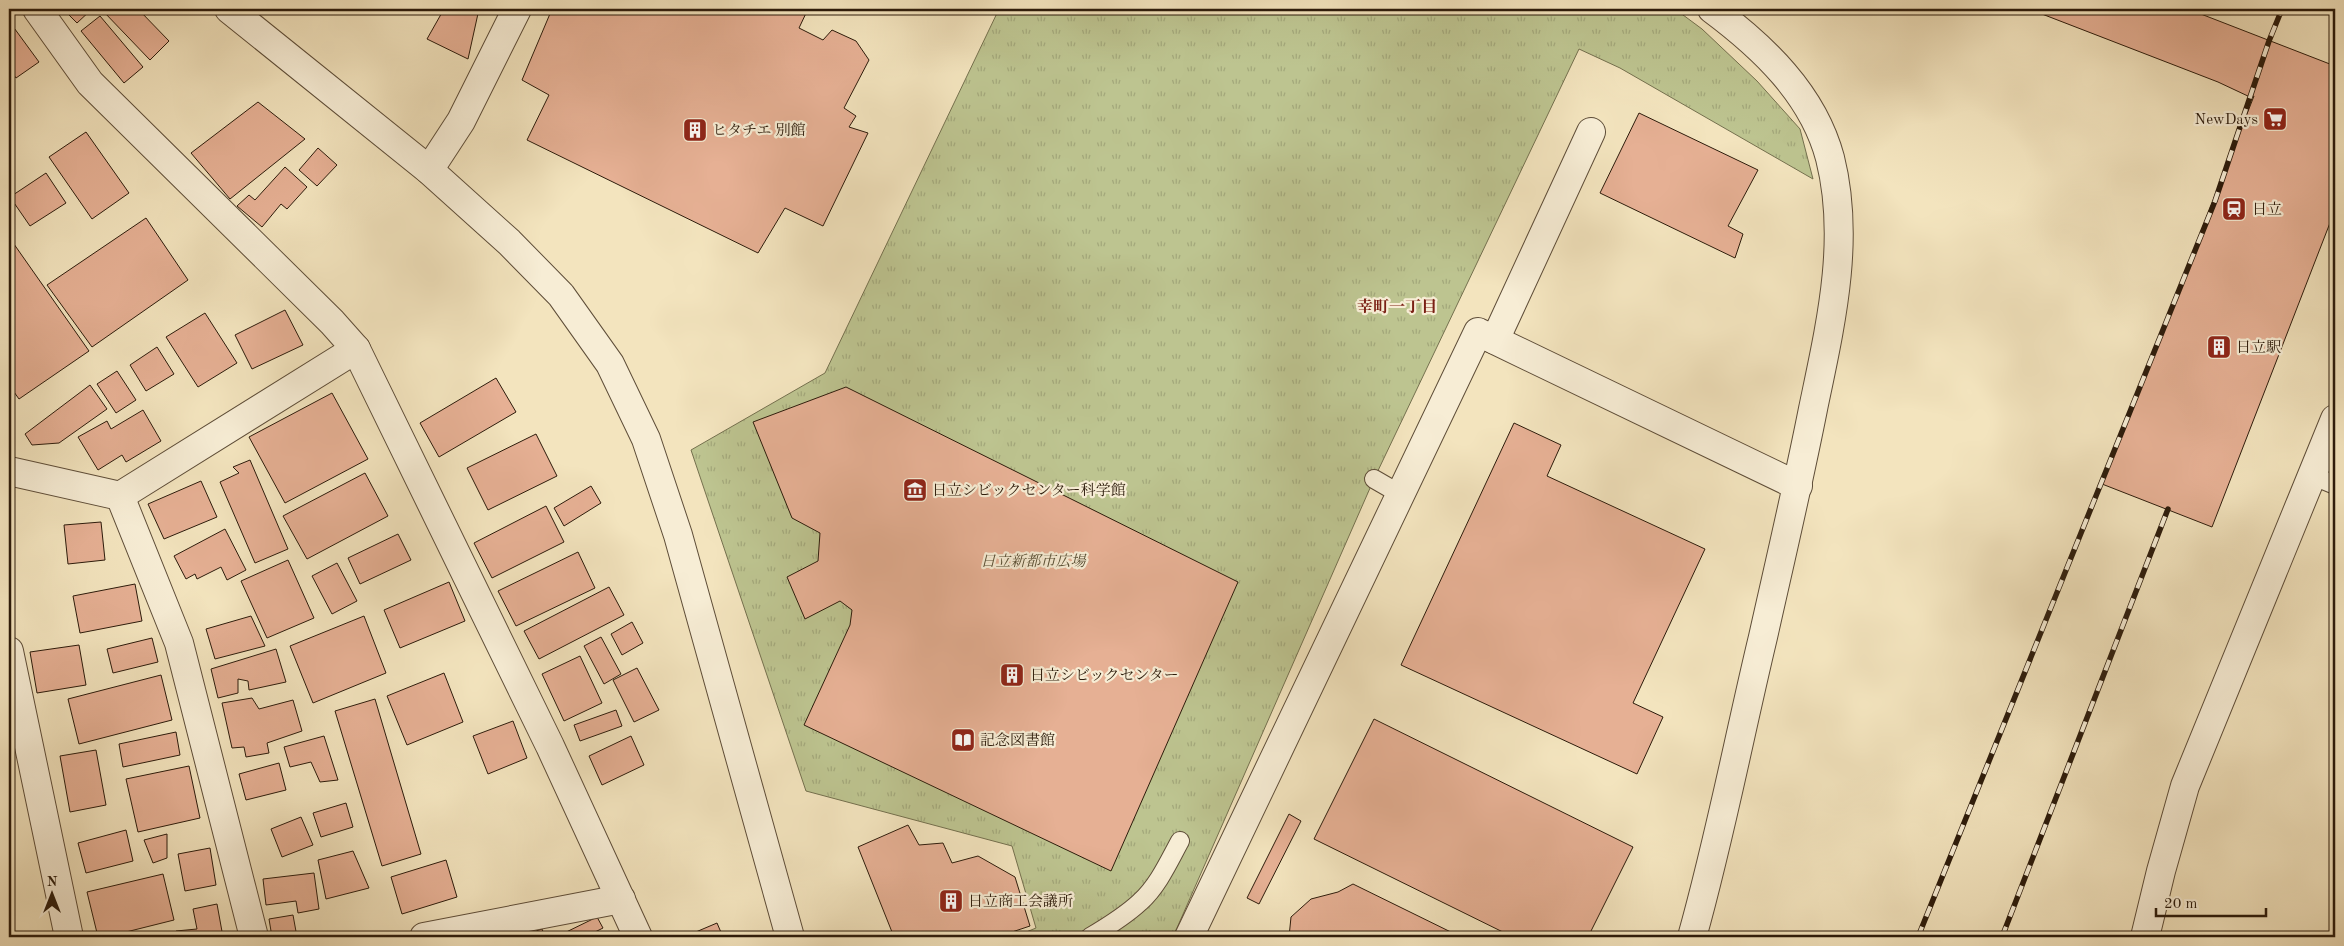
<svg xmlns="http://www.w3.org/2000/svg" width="2344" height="946" font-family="'Old Standard TT','Noto Serif JP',serif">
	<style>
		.park { fill: url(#park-tufts); stroke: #74704e }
		.building { fill: #e6b094; stroke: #2c1b0b }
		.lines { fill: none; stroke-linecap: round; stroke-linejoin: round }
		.service-casing { stroke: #5e4d38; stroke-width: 20 }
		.minor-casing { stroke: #5e4d38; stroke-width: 30 }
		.tertiary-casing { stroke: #5e4d38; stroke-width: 30 }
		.service { stroke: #f7edd5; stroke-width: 18 }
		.minor { stroke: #f7edd5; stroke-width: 28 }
		.tertiary { stroke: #f7edd5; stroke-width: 28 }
		.rail-casing { stroke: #2c1b0b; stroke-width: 5.5 }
		.rail { stroke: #f7edd5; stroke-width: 4; stroke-dasharray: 11; stroke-linecap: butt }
		.labels { text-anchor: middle; stroke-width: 4.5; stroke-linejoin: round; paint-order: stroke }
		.poi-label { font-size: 15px; fill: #2c1b0b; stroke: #f7edd5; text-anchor: start }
		.park-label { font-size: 15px; font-style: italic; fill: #584e33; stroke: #f7edd5 }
		.neighbourhood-label { font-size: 16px; font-weight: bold; fill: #7a1f14; stroke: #f7edd5 }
	</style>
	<defs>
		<pattern id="park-tufts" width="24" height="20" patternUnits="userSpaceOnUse" patternTransform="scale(1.25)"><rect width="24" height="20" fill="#bdc490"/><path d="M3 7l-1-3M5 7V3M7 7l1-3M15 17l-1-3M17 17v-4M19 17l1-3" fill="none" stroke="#a3a87b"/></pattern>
	</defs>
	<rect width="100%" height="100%" fill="#f3e4be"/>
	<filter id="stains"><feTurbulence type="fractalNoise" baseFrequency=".004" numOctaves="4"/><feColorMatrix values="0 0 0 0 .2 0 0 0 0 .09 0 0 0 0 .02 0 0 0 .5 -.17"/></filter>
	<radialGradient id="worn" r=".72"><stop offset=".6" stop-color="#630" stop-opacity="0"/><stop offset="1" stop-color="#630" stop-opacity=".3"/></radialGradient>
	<!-- park -->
	<path class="park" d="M999,9H1675L1702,29L1757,81L1800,129L1813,179L1620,68L1579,49L1374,479L1173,937H1014L1036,928L1012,846L806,791L691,450L825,373Z"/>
	<!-- building -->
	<g class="building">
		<path d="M63,9H92L77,23Z"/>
		<path d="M105,9H138L169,41L150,60L103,11Z"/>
		<path d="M444,9H479L468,59L427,39Z"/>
		<path d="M552,9H808L799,28L823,40L832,30L856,41L869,60L844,108L856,116L849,127L868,133L823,226L785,208L758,253L527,140L549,95L522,80Z"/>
		<path d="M2029,9H2188L2335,66V210L2212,527L2102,484L2254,96L2250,97L2218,82Z"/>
		<path d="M100,16L143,67L124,83L81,31Z"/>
		<path d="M9,21L39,62L16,78L9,68Z"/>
		<path d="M258,102L305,139L230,199L191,153Z"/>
		<path d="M1639,113L1758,170L1728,226L1743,234L1735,258L1600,193Z"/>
		<path d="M86,132L129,193L92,219L49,157Z"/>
		<path d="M318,148L337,165L317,186L299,170Z"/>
		<path d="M285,167L307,187L287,209L281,204L262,227L237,206L249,195L255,200Z"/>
		<path d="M46,173L66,203L30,226L10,197Z"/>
		<path d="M146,218L188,280L92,347L47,285Z"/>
		<path d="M9,237L89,351L19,399L9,385Z"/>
		<path d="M285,310L303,345L252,369L235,335Z"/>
		<path d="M205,313L237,363L198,387L166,337Z"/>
		<path d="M157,347L174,374L146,391L130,365Z"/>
		<path d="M117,371L136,400L116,413L97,384Z"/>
		<path d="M496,378L516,412L439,457L420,423Z"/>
		<path d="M90,385L107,409L59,443L32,445L25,434Z"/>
		<path d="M846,387L1238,582L1111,871L804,725L850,625L852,610L840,601L805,619L787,577L818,561L820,533L792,518L753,422Z"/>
		<path d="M332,393L368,459L285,503L249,437Z"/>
		<path d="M143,410L161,441L126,462L122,455L98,470L78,437L107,421L111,429Z"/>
		<path d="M1514,423L1561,445L1547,476L1705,549L1633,703L1663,717L1637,774L1401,665Z"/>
		<path d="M536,434L557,476L488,510L467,468Z"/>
		<path d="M250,460L288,549L255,563L220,482L239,473L233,467Z"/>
		<path d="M365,473L388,516L307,559L283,516Z"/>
		<path d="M201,481L217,517L164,539L148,504Z"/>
		<path d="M591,486L601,503L564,526L554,508Z"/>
		<path d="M546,506L564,542L492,578L474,543Z"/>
		<path d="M101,522L105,560L68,564L64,525Z"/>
		<path d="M225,529L246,570L227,580L221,567L197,579L195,574L186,579L174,556Z"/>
		<path d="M398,534L411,560L360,584L348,558Z"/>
		<path d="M578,552L595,588L516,626L498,591Z"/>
		<path d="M288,560L314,618L267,638L241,581Z"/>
		<path d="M337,563L357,601L332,614L312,576Z"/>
		<path d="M449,582L465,621L400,648L384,610Z"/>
		<path d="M135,584L142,621L80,633L73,596Z"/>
		<path d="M609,587L624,615L539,659L524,631Z"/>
		<path d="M251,616L265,646L215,659L206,629Z"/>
		<path d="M364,616L386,673L313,703L290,646Z"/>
		<path d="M632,622L643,643L622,655L611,634Z"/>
		<path d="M601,637L621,674L604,684L584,646Z"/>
		<path d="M152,638L158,662L113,673L107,649Z"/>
		<path d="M79,645L86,685L37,693L30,652Z"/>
		<path d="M276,649L286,682L249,690L248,681L238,679V693L218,698L211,669Z"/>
		<path d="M580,656L602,703L564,721L542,674Z"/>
		<path d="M637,668L659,710L634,722L613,680Z"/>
		<path d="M444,673L463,722L407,745L387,696Z"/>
		<path d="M161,675L172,720L79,744L68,699Z"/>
		<path d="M252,698L259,709L293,700L302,731L267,743L269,753L246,757L244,747L232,748L222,703Z"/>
		<path d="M375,699L421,854L382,866L335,711Z"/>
		<path d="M616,710L622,726L580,741L574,725Z"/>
		<path d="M1374,719L1633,847L1588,937H1513L1314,839Z"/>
		<path d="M513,721L527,758L488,774L473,736Z"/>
		<path d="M176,732L180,755L123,767L119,744Z"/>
		<path d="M324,736L338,780L320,782L311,762L290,767L284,747Z"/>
		<path d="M631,736L644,765L602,785L589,756Z"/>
		<path d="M96,750L106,805L70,812L60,756Z"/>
		<path d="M279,763L286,790L246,800L239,774Z"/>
		<path d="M189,766L200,818L138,832L126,779Z"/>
		<path d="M346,803L353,827L321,837L313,813Z"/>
		<path d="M1289,814L1301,821L1259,904L1247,898Z"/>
		<path d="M301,817L313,845L282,857L271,829Z"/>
		<path d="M908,825L919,845L943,843L952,863L978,856L1015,877L1030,926L997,937H894L858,847Z"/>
		<path d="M126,830L133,861L86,873L78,843Z"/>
		<path d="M167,834V858L153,863L144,840Z"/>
		<path d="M210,848L216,885L185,891L178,854Z"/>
		<path d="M353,851L369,888L326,899L318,860Z"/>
		<path d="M9,860L14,874L9,876Z"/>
		<path d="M446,860L457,897L402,914L391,877Z"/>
		<path d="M314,873L319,909L298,913L296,901L266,905L263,879Z"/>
		<path d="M163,874L174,920L106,937H98L87,892Z"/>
		<path d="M1353,884L1461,937H1289L1291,917L1311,899L1338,892Z"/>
		<path d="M217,904L223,937H176V931L197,929L193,909Z"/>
		<path d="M293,915L297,937H272L269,919Z"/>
		<path d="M597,917L603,928L585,937H556Z"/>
		<path d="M717,923L723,937H684Z"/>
		<path d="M542,929L545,937H518Z"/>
	</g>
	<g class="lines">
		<defs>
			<g id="service">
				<path d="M2311,475L2335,485"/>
				<path d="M1374,479L1400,494"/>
				<path d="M1090,937C1107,927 1125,916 1140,902C1158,886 1169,861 1180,841"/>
			</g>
			<g id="minor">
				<path d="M37,9L90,83L332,322L356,349L550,746L638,937"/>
				<path d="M429,170L461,121L517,9"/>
				<path d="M1495,340L1591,132"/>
				<path d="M9,471L120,496L179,643L254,937"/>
				<path d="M120,496L356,349"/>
				<path d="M9,651L69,937"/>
				<path d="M424,937L621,899"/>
			</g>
			<g id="tertiary">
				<path d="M229,9L429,170L509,242L561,295L610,364L646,439L678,535L790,937"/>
				<path d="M1189,937L1478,332L1798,486"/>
				<path d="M1692,937C1720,838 1739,737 1763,637C1780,561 1798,485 1813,409C1830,327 1851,241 1830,158C1813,94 1763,47 1712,9"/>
				<path d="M2145,937L2161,871L2185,786L2335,419"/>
			</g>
		</defs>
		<!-- service casing -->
		<use href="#service" class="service-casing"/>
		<!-- minor casing -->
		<use href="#minor" class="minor-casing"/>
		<!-- tertiary casing -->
		<use href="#tertiary" class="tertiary-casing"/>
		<!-- service -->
		<use href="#service" class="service"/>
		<!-- minor -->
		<use href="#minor" class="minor"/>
		<!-- tertiary -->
		<use href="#tertiary" class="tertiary"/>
		<defs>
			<g id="rail">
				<path d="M1918,937L2215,201L2269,41L2282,9"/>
				<path d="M2002,937L2168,509"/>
			</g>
		</defs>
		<!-- rail casing -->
		<use href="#rail" class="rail-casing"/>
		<!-- rail -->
		<use href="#rail" class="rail"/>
	</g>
	<!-- icons -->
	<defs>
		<symbol id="supermarket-square" viewBox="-11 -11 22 22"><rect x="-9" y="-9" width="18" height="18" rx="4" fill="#8f2418" stroke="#f7edd5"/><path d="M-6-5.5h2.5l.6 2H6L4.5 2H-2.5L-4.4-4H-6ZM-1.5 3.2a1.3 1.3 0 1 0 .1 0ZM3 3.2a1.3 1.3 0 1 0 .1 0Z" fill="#fff"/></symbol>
		<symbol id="building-square" viewBox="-11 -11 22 22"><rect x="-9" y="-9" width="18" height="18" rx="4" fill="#8f2418" stroke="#f7edd5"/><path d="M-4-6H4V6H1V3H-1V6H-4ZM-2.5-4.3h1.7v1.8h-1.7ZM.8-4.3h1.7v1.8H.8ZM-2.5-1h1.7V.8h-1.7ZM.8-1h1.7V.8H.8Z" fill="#fff"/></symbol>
		<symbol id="station-square" viewBox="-11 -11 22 22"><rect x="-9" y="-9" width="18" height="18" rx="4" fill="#8f2418" stroke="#f7edd5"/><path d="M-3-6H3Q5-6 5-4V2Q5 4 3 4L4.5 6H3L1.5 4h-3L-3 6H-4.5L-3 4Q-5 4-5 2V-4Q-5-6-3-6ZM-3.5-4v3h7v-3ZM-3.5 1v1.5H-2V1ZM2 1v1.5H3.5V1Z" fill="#fff"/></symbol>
		<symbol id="museum-square" viewBox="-11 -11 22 22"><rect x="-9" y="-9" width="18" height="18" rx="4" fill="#8f2418" stroke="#f7edd5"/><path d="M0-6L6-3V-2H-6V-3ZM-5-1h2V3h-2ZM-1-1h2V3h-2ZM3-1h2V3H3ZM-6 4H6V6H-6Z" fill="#fff"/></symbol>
		<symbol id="library-square" viewBox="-11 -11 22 22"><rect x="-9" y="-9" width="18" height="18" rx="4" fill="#8f2418" stroke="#f7edd5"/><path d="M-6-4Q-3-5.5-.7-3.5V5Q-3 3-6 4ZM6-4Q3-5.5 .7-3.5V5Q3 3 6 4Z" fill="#fff"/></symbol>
	</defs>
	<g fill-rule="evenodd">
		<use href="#supermarket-square" x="2261" y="105" width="28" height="28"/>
		<use href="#building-square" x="681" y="116" width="28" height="28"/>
		<use href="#station-square" x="2220" y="195" width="28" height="28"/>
		<use href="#building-square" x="2205" y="333" width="28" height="28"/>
		<use href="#museum-square" x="901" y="476" width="28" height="28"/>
		<use href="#building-square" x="998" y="661" width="28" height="28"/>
		<use href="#library-square" x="949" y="726" width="28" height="28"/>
		<use href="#building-square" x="937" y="887" width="28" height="28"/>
	</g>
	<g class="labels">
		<!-- poi labels -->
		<g class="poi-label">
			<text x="2258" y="124" text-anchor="end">NewDays</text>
			<text x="712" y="135">ヒタチエ 別館</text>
			<text x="2252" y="214">日立</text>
			<text x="2236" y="352">日立駅</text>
			<text x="932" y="495">日立シビックセンター科学館</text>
			<text x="1030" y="680">日立シビックセンター</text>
			<text x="980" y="745">記念図書館</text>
			<text x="968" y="906">日立商工会議所</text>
		</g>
		<!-- park labels -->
		<g class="park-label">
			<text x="1033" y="566">日立新都市広場</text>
		</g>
		<!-- neighbourhood labels -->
		<g class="neighbourhood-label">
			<text x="1397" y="312">幸町一丁目</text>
		</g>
	</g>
	<!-- margin -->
	<rect width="2344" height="946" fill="none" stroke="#f3e4be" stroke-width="30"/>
	<rect x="10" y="10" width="2324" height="926" fill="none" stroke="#2c1b0b" stroke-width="2.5"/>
	<rect x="15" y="15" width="2314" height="916" fill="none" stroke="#2c1b0b"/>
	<!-- north arrow -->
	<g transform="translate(52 894)" stroke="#f7edd5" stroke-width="4" paint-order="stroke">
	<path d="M0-4L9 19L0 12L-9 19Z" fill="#2c1b0b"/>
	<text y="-8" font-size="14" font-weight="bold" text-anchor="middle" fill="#2c1b0b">N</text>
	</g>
	<!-- scale -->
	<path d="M2156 908v8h110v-8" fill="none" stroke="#2c1b0b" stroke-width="2.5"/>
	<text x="2164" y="908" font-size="15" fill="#2c1b0b" stroke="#f7edd5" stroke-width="4" paint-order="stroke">20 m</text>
	<rect width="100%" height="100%" filter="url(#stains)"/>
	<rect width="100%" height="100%" fill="url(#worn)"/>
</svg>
